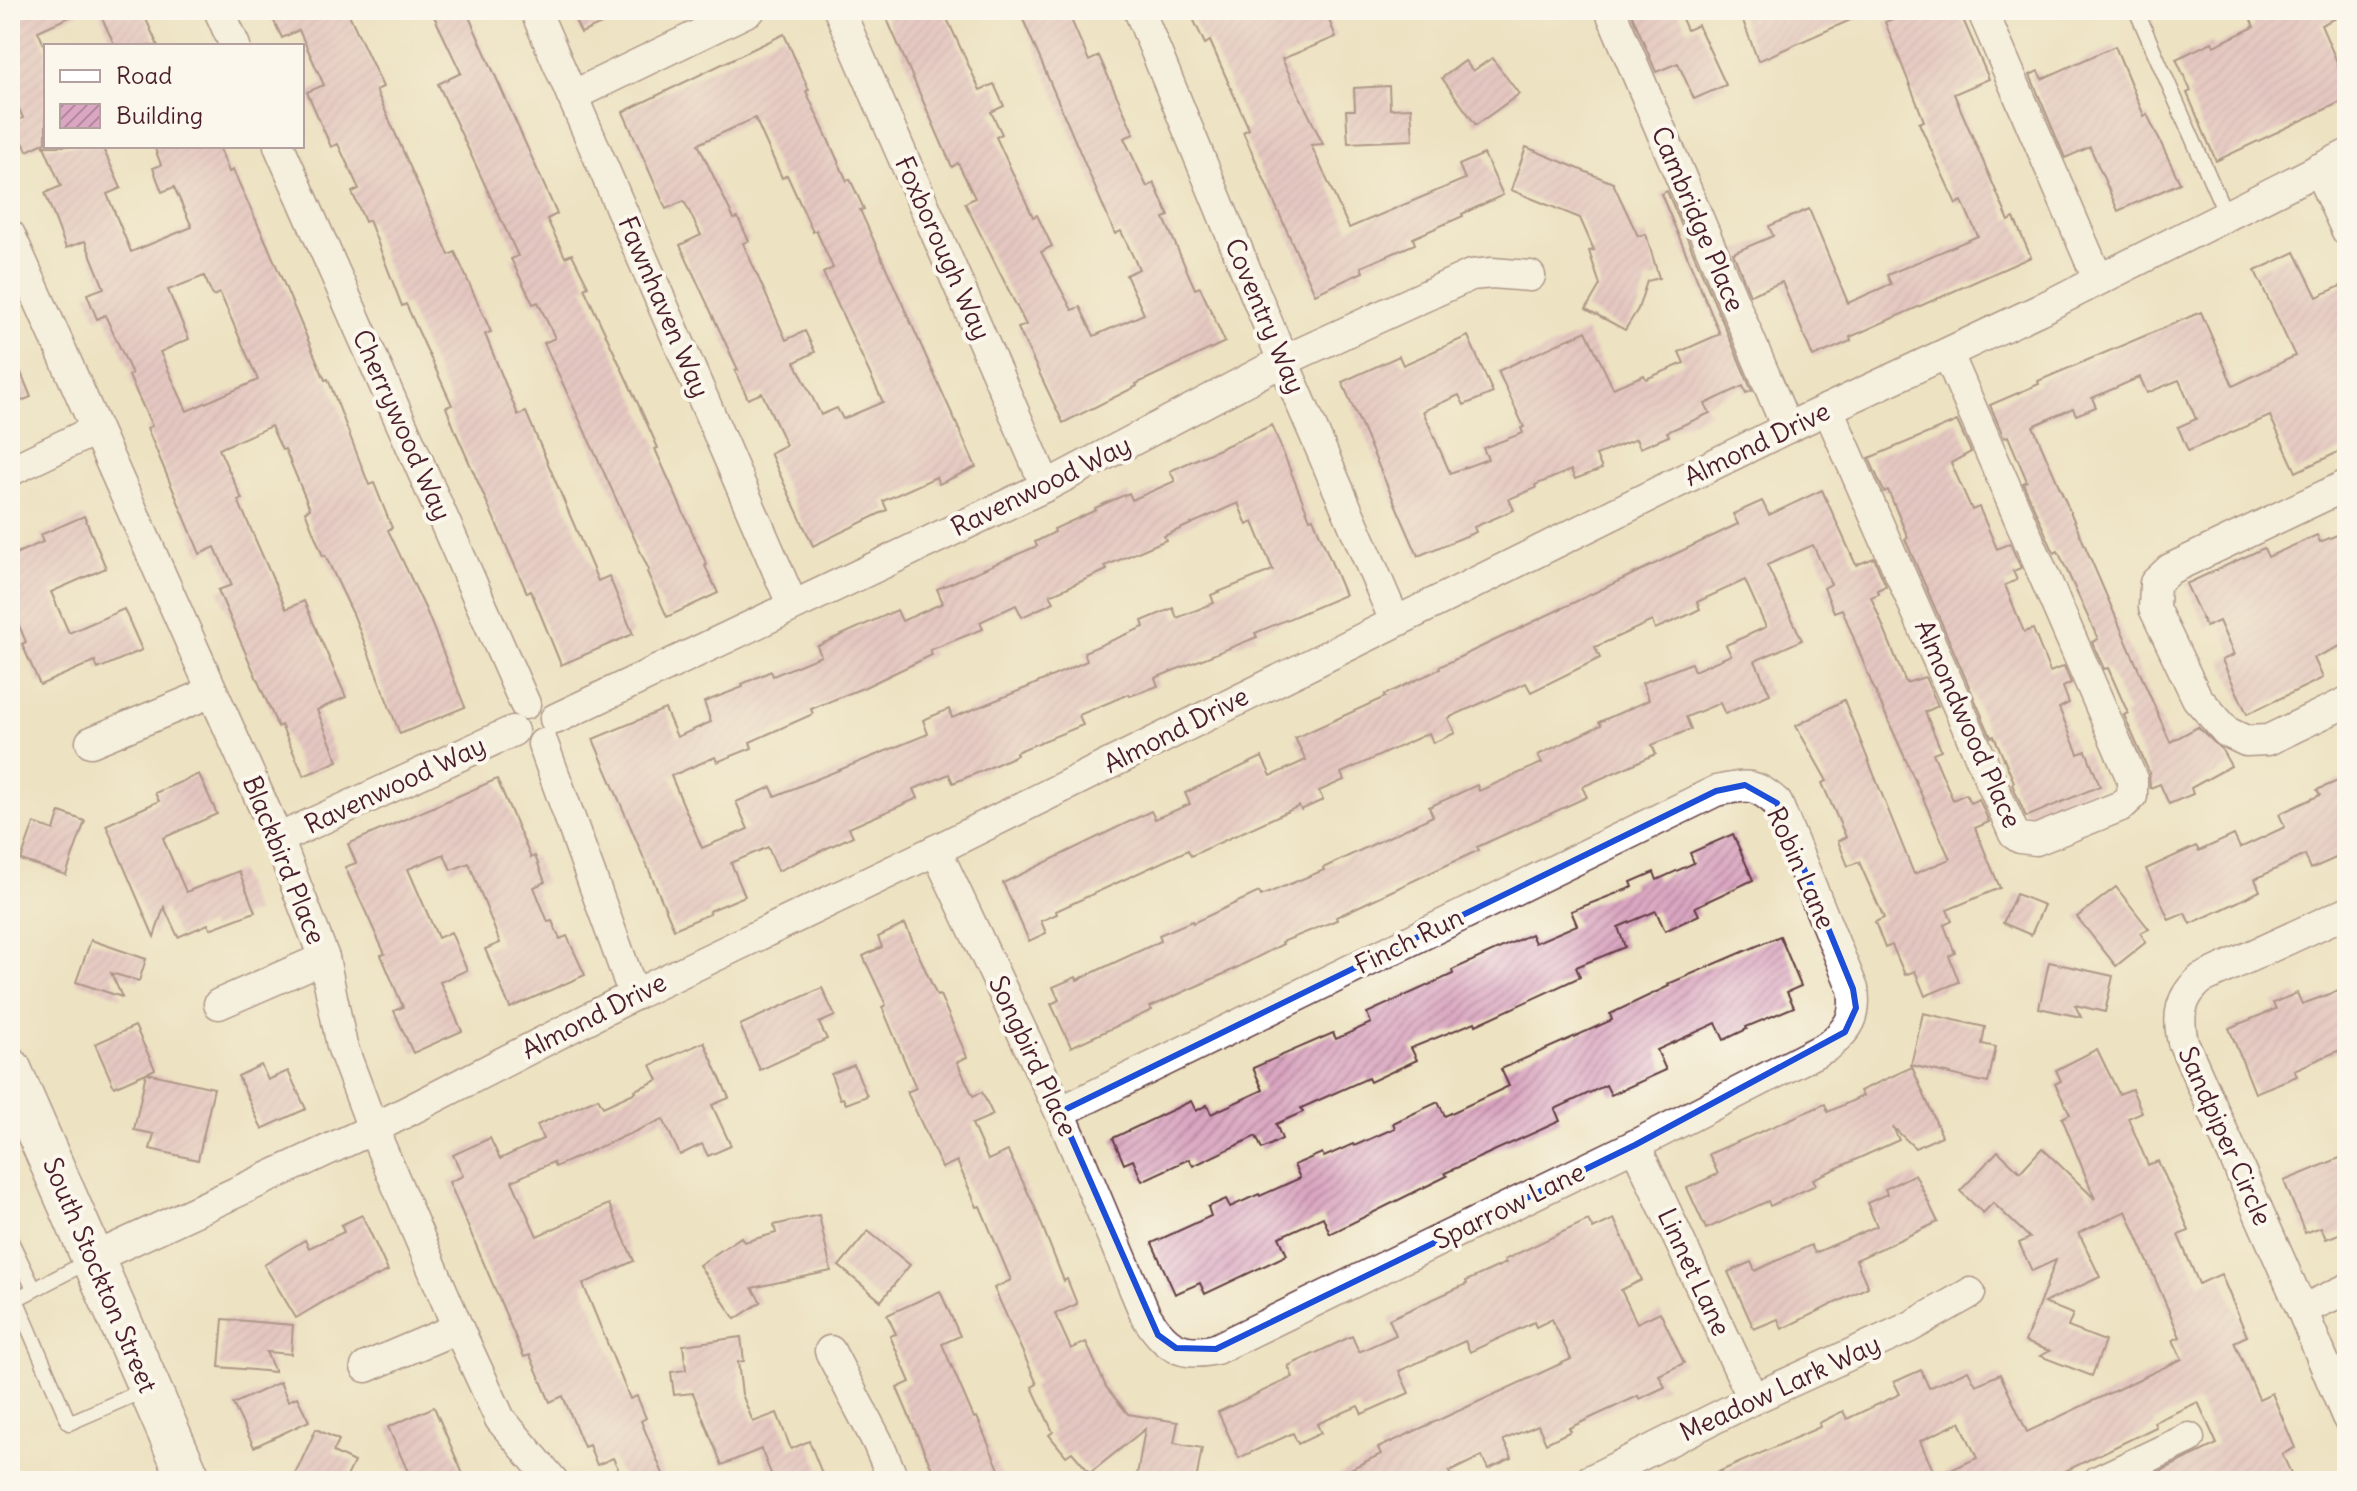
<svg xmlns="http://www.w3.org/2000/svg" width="2357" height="1491" font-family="Delius,sans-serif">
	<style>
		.building { fill: url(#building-hatch); fill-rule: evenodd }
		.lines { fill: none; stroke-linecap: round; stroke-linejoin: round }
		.lane-casing { stroke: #623c42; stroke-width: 17 }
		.street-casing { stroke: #623c42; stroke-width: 33 }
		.secondary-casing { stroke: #623c42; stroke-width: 45 }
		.lane { stroke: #fff; stroke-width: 14 }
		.street { stroke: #fff; stroke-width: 30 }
		.secondary { stroke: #fff; stroke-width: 42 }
		.marked { fill: none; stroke: #1d4ed8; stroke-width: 6; stroke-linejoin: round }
		.labels { text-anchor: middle; stroke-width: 8; stroke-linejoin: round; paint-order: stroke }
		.street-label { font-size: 26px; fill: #4a1f2b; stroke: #fbf7ec }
	</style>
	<defs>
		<pattern id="building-hatch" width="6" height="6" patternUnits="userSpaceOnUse" patternTransform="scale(2)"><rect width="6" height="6" fill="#daa6c1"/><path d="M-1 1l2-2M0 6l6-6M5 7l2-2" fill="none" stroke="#b3879d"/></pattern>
	</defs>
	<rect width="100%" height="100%" fill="#fbf7ec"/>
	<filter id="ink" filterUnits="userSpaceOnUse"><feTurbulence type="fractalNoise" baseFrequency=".0125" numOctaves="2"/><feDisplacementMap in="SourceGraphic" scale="16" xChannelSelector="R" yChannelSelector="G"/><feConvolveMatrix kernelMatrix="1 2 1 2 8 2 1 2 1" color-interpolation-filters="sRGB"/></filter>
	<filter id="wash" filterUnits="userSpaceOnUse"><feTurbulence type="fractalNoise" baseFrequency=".006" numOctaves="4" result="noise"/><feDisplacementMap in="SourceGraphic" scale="32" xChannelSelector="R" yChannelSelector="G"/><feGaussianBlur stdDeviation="1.8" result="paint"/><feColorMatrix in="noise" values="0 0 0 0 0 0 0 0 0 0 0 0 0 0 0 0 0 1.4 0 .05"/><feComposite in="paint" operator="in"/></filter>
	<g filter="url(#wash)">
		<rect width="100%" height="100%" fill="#ede2c1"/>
		<g id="blocks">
			<!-- building -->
			<g class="building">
				<path d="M10,10H85L38,31L46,50V142L27,151L14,122L23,118L10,88Z"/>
				<path d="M98,10H142L158,46H115Z"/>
				<path d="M281,10H347L383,87L376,90L449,255L455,252L491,332L485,334L518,415L526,412L598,581L609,576L633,634L561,665L531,591L527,593L457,435L446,407L452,405L406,304L402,306L369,220L365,222L352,192L359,189L338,144L331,147L307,92L324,85L308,50L299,30L282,38L271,15Z"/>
				<path d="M431,10H466L557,214L547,219L565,257L572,254L588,286L584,288L640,408L658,448L655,449L707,565L705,566L718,593L667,617L647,572L649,570L544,343L555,338L538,302L533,304L511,259L518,256L438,84L461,73Z"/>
				<path d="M570,10H633L581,33Z"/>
				<path d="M883,10H943L980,90L994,84L1004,106L991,112L1002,134L996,137L1033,217L1037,215L1052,246L1041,252L1072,310L1080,307L1094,336L1144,314L1126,275L1139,269L1121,231L1115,234L1019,10H1067L1089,61L1099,56L1134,134L1124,138L1147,187L1154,183L1169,216L1164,218L1195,289L1200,287L1225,342L1136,384L1137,386L1063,423L1018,328L1026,325L965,203L975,198L958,163L952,167Z"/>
				<path d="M1189,10H1325L1336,37L1282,59L1323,144L1311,145L1349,228L1465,179L1459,165L1484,154L1503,195L1462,214L1463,216L1413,238L1415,244L1361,267L1363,272L1315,294L1243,132L1249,129L1210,41L1205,44Z"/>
				<path d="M1630,10H1678L1687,30L1698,25L1726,85L1694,99L1678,63L1656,72Z"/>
				<path d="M1739,10H1873L1758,61Z"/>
				<path d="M1915,10H1959L1989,79L1954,94L2009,221L2014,218L2031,257L1850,337L1851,341L1813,357L1782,282L1750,295L1733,253L1773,236L1769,226L1809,209L1848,303L1891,284L1887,275L1978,236L1962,201L1956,204L1919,123L1924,121L1885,22Z"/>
				<path d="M2272,10H2347V13L2321,25L2347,85V99L2216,161L2187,93L2191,91L2176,59L2212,42L2214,46L2254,27L2251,20Z"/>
				<path d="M784,34L809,90L806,91L847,181L850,179L864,209L860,210L976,467L939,484L936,477L883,501L887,510L813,546L770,453L786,445L762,393L748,399L735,371L738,370L680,245L701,235L684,201L666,209L623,112ZM755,118L782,178L787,175L813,232L816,230L833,268L823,273L883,402L843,419L837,408L821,415L795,362L815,352L805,331L786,340L743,243L749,241L738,218L734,219L698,144Z"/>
				<path d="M2115,46L2144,116L2147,114L2180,183L2118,211L2090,147L2065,158L2030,75L2038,71L2042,79Z"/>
				<path d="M1492,58L1519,94L1476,125L1442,78L1465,61L1473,71Z"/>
				<path d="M1389,86L1390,109L1411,108L1413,140L1348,143L1346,110H1355L1354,88Z"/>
				<path d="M44,146H102L121,188L107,194L131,252L192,227L174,187L162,192L153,168L161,165L154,146H219L229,172L233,170L267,244L325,380L328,379L369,485L374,483L392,528L388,530L426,610L465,707L400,734L354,616L325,555L323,556L305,511L310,509L285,449L282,450L271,426L219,449L242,499L238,500L286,609L304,601L346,697L317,710L338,761L304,776L281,725L278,727L218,590L232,585L215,547L200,554L147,428L152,426L129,376L132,374L105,315L97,319L87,294L104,288L85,241L66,248L45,193L61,186ZM204,276L213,296L220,293L258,380L187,411L160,352L189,339L168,290Z"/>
				<path d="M1526,147L1613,183L1638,236L1646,234L1659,278L1647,281L1638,309L1625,330L1586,309L1600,285L1589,251L1594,250L1580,218L1511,190Z"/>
				<path d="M1667,191L1752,391L1746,393L1743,386L1705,404L1710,413L1667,432L1669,436L1640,448L1636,439L1596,455L1602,469L1575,479L1571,470L1535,485L1536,488L1509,499L1514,510L1474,527L1476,532L1418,556L1342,382L1399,356L1403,365L1468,336L1493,393L1464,405L1459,395L1423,411L1450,473L1488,459L1483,448L1523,433L1521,428L1524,427L1498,371L1586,331L1613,388L1644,375L1646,379L1684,363L1679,352L1720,334L1661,194Z"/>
				<path d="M2295,252L2317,297L2347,283V448L2296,472L2270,416L2188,451L2178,427L2196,419L2179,380L2147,393L2140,377L2092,398L2096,407L2076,415L2073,408L2033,426L2170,742L2198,727L2222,750L2231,766L2191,788L2193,794L2169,804L2160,784L2150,788L2149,772L2124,715L2128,713L2108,668L2104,669L2092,642L2098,639L2058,551L2054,553L2023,483L2027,481L2008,436L2004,438L1990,405L2039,384L2038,381L2201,312L2233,386L2295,356L2255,271Z"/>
				<path d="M10,346L31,397L10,406Z"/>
				<path d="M1957,421L1971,452L1951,463L1972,510L1979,507L1997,549L2010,543L2021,568L2013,571L2017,580L2005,585L2024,632L2033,629L2050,672L2064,666L2071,683L2063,687L2069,703L2059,708L2078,754L2086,751L2100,786L2026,817L2012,784L2014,782L1994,736L1991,737L1905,539L1908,538L1888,490L1884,492L1869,458Z"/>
				<path d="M1272,425L1310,519L1313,518L1345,595L1255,633L1257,637L1155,678L1158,686L1130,696L1129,694L1079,715L1083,725L1016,752L1017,755L982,771L953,783L949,774L914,789L918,798L849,828L853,836L778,871L768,847L731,863L745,896L709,911L710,914L674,929L593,739L665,709L677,737L711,722L704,702L743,687L742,684L771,671L773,676L821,656L817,646L897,610L902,621L943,603L937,589L1037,546L1035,542L1055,532L1054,529L1096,510L1095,508L1129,493L1132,500L1175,481L1170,471ZM1238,503L1247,525L1253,522L1273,570L1211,595L1214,603L1177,618L1173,608L1142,621L1144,627L1084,652L1087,661L1026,688L952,718L949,709L923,720L928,734L775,796L771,787L736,802L748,829L702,848L671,776L715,757L717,762L752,748L750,742L813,714L811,709L865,687L932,655L930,650L983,629L980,622L1016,605L1022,617L1054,602L1050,595L1107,570L1105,566L1166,540L1164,536Z"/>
				<path d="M1822,490L1856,565L1874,558L1886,586L1877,590L1879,594L1871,597L1906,683L1925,677L1938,706L1925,712L1941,750L1933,753L1953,800L1966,794L1970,803L1979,799L1989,822L1975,828L2000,888L1947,910L1952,921L1944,925L1955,953L1949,956L1959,982L1925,996L1915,971L1905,975L1892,945L1885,948L1875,922L1884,918L1859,862L1848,866L1838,841L1846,837L1822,783L1827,781L1796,726L1844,700L1914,874L1950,859L1872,684L1842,609L1834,612L1824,588L1831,584L1813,545L1767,565L1802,640L1755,661L1770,694L1725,714L1720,703L1686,717L1691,729L1652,745L1656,754L1582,787L1587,797L1477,847L1479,850L1336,917L1337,920L1282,942L1283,944L1228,972L1150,1007L1152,1010L1071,1047L1051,1004L1059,1000L1053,987L1076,977L1077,980L1161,941L1159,935L1192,921L1193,923L1259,892L1261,896L1324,870L1323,868L1433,816L1429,807L1477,785L1479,791L1542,763L1538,755L1601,725L1599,722L1649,700L1642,683L1691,663L1694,671L1731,655L1726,645L1766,627L1745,580L1697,602L1700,609L1686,616L1655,629L1652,621L1595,647L1600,658L1531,692L1526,683L1448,718L1455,733L1433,743L1429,733L1341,773L1344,780L1319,791L1323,800L1301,810L1299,806L1191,856L1188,850L1056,911L1057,914L1041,921L1046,933L1029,941L1003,883L1151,811L1155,819L1190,804L1185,793L1262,757L1271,776L1306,760L1295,738L1385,697L1384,695L1440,669L1439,667L1738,524L1733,514L1762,501L1769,515Z"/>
				<path d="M84,516L106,568L51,592L69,633L124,609L142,650L98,669L95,661L40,685L22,644L26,642L10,604V556L43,542L40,535Z"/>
				<path d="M2347,531V643L2314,658L2323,678L2247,714L2222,660L2234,655L2219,621L2206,627L2186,584L2264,548L2268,557L2317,535L2320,542Z"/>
				<path d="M199,774L217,814L163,838L167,848L186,892L239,871L255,912L210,929L208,924L178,937L164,907L154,937L106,825L159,801L155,793Z"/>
				<path d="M2347,777V853L2311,869L2305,855L2255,879L2260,891L2225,908L2190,924L2185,913L2169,920L2146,869L2196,846L2199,851L2234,835L2240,848L2285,827L2279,814L2320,795L2317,790Z"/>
				<path d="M497,779L531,858L535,856L545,882L534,887L548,922L552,921L560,939L567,936L585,975L510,1008L485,949L500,943L469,863L451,870L444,854L408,869L438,938L451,932L467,970L440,982L462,1031L413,1053L394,1011L403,1007L381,955L385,954L345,867L356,863L348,844Z"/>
				<path d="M60,812L85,821L66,875L21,860L34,823L54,830Z"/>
				<path d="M1733,834L1753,880L1695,907L1699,915L1665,931L1656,911L1618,927L1625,947L1576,967L1580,977L1476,1025L1475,1022L1411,1048L1417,1060L1370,1082L1368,1078L1301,1108L1303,1112L1276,1124L1282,1139L1262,1149L1256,1136L1193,1166L1189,1159L1142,1181L1133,1160L1124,1164L1113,1138L1191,1101L1196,1111L1207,1105L1211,1114L1263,1090L1253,1068L1333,1033L1336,1039L1371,1023L1367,1013L1453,974L1452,970L1531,934L1535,943L1577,925L1571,911L1633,887L1631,882L1654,872L1657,880L1694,863L1690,853Z"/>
				<path d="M2116,887L2149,929L2140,933L2146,942L2116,966L2077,917Z"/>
				<path d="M2016,894L2044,905L2031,935L2003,923Z"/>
				<path d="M905,924L937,996L940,995L967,1057L957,1062L973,1096L982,1092L993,1115L972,1124L988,1160L1008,1151L1034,1205L1064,1281L1067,1279L1077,1304L1055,1314L1071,1349L1086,1342L1106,1387L1128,1414L1178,1422L1174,1443L1202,1448L1196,1481H1136L1145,1429L1090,1473L1072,1452L1066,1456L1049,1435L1053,1432L1032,1387L1037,1384L994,1288L1011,1280L980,1206L977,1207L957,1161L942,1168L907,1092L916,1088L882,1007L886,1005L863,956L882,947L878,937Z"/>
				<path d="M1780,936L1801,986L1787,992L1794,1007L1746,1027L1747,1029L1724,1040L1716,1023L1657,1050L1666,1070L1611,1095L1606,1085L1555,1109L1560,1121L1445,1173L1447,1176L1330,1234L1323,1217L1279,1237L1287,1255L1205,1294L1200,1283L1175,1294L1152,1243L1211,1216L1208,1207L1226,1199L1230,1207L1259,1194L1260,1196L1300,1178L1294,1165L1322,1153L1324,1157L1353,1144L1354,1146L1395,1128L1393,1123L1438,1102L1445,1116L1509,1086L1501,1069L1612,1020L1610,1014L1669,986L1668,984Z"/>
				<path d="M91,940L146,959L139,981L111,973L122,997L76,982Z"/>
				<path d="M2049,962L2113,976L2105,1012L2075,1005L2081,1017L2039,1008Z"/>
				<path d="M822,988L835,1016L819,1023L827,1039L760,1070L740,1025Z"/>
				<path d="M2347,988V1047L2294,1070L2297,1076L2255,1093L2229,1028L2276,1009L2273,1003L2297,993L2302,1004Z"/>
				<path d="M1923,1013L1985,1027L1982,1044L1996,1047L1988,1083L1911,1065Z"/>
				<path d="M135,1026L155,1069L147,1073L214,1088L198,1160L150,1149L154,1134L134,1130L146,1073L114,1087L95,1044Z"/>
				<path d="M704,1042L729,1098L712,1105L731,1146L708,1156L702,1144L680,1155L663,1119L555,1167L553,1162L512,1181L537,1236L609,1204L634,1261L583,1284L630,1399L637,1396L646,1418L641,1421L666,1481H624L613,1458L597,1465L589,1445L584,1447L563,1396L550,1402L530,1355L524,1357L449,1182L463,1176L453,1155L490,1138L500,1159L543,1139L537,1125L598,1098L603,1107L636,1092L635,1090L658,1080L651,1065Z"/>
				<path d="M2097,1049L2119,1094L2132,1089L2142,1112L2128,1118L2148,1165L2158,1161L2178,1204L2189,1231L2178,1235L2199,1284L2221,1274L2247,1336L2234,1342L2259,1399L2272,1393L2295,1448L2282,1454L2291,1473L2274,1481H2140L2217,1444L2198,1402L2154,1422L2156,1427L2045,1481H1698L1820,1427L1819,1423L1843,1411L1847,1419L1900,1394L1894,1382L1921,1370L1929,1388L1968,1370L1976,1385L2000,1374L2027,1432L2182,1359L2173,1340L2180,1337L2126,1211L2079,1233L2100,1277L2044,1303L2073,1314L2068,1327L2105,1341L2092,1376L2040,1356L2050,1351L2025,1342L2056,1260L2032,1271L2019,1243L2030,1238L1993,1203L1983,1213L1960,1191L1998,1151L2020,1172L2042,1148L2095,1199L2062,1118L2070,1114L2055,1084L2061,1081L2056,1070ZM1960,1422L1977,1458L1936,1477L1920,1441Z"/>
				<path d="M261,1065L268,1080L288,1071L306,1109L262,1129L238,1076Z"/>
				<path d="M854,1065L867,1096L846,1104L843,1098L840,1099L831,1074Z"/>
				<path d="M1912,1067L1942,1136L1915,1148L1893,1127L1899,1140L1813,1179L1816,1185L1770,1206L1768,1201L1706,1229L1687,1188L1718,1174L1709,1154L1825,1104L1828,1112L1863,1096L1860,1091Z"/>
				<path d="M2347,1155V1231L2326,1239L2321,1227L2305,1233L2284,1181Z"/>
				<path d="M1915,1174L1938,1222L1856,1260L1868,1287L1782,1329L1778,1319L1754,1329L1728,1272L1751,1262L1755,1271L1811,1245L1815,1253L1877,1226L1867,1203L1887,1194L1885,1189Z"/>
				<path d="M362,1215L388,1271L328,1299L296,1318L264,1265L305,1240L309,1248L344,1232L341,1225Z"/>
				<path d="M819,1215L831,1271L752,1288L761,1302L735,1319L699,1265L741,1237L744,1242L776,1233L774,1225Z"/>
				<path d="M1614,1219L1642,1280L1621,1290L1637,1323L1660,1312L1684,1363L1659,1375L1665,1387L1639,1399L1638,1396L1569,1428L1571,1431L1546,1443L1538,1425L1503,1440L1512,1458L1488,1469L1482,1456L1449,1472L1453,1481H1326L1381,1454L1378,1448L1571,1359L1552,1319L1536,1327L1534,1322L1470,1352L1465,1341L1399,1371L1409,1393L1362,1414L1358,1406L1317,1424L1321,1433L1298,1444L1293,1433L1239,1458L1218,1412L1293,1377L1288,1366L1352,1336L1359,1352L1396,1335L1389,1319L1467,1284L1466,1281L1506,1263L1504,1260L1588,1220L1593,1229Z"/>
				<path d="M868,1231L910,1265L881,1301L839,1266Z"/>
				<path d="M940,1291L960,1336L942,1344L974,1418L977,1417L1004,1481H937L897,1388L910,1382L890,1336L896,1334L887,1315Z"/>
				<path d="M223,1319L293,1325L291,1354L266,1352L275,1372L219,1367Z"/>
				<path d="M741,1337L744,1361L738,1362L742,1394L753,1422L777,1413L791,1449L809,1441L825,1481H774L761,1449L722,1465L693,1393L674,1395L671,1372L686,1370L683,1345Z"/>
				<path d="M280,1382L288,1401L297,1397L309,1421L254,1447L233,1404Z"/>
				<path d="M434,1407L466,1481H412L388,1427Z"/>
				<path d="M316,1429L339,1440L333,1452L354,1462L345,1481H292Z"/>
			</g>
		</g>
	</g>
	<g filter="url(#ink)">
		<use href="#blocks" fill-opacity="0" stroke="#623c42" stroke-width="2"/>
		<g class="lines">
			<defs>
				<g id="lane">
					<path d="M2136,10L2226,215"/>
					<path d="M10,1239L34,1289"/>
					<path d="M16,1299L69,1423L145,1390"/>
					<path d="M10,1310L16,1299L89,1261"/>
				</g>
				<g id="street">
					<path d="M219,10L235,46"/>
					<path d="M535,10L792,604"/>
					<path d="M839,10L1046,486"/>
					<path d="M1139,10L1283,361L1395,621"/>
					<path d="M1610,10L1787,428"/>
					<path d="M1982,10L2098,279"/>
					<path d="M572,96L750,10"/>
					<path d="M279,146L525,704"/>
					<path d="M2318,169L2347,231"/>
					<path d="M10,235L278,839L324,958L342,1046L373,1129L458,1328L500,1419L553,1481"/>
					<path d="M1828,409L2014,834L2020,838L2036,840L2121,806L2132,796V779L1948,354"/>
					<path d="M10,471L95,430"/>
					<path d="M2347,485L2170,569L2155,583L2154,608L2197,698L2227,732L2246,741L2268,740L2347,702"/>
					<path d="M555,719L1046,486L1283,361L1471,275L1492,273L1530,276"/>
					<path d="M91,742L212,692"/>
					<path d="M543,744L634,995"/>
					<path d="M278,839L513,731"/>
					<path d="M936,850L1060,1112L1145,1314C1163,1344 1179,1358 1216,1349L1635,1145L1828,1046C1849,1029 1857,1017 1853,989L1777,803C1754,782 1746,785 1716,791L1060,1112"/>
					<path d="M2347,912L2201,979C2180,997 2177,1016 2183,1042L2302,1310L2347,1289"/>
					<path d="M219,1004L324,958"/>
					<path d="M1635,1145L1753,1399"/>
					<path d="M94,1258L373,1129L634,995L936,850L1787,428L2039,310L2347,155"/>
					<path d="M2302,1310L2347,1417"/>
					<path d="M830,1351L877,1441L894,1481"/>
					<path d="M366,1367L458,1328"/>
					<path d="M1589,1481L1753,1399L1910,1327L1970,1293"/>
					<path d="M2098,1481L2189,1438"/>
				</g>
				<path id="secondary" d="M10,1069L190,1481"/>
			</defs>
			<!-- lane casing -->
			<use href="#lane" class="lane-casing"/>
			<!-- street casing -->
			<use href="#street" class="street-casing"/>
			<!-- secondary casing -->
			<use href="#secondary" class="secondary-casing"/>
			<!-- lane -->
			<use href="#lane" class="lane"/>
			<!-- street -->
			<use href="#street" class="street"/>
			<!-- secondary -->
			<use href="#secondary" class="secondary"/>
		</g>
	</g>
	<!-- marked area -->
	<path d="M0 0H2357V1491H0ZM1745,785L1777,803L1853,989L1856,1008L1845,1032L1635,1145L1216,1349L1176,1348L1158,1335L1060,1112L1716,791Z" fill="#ede2c1" fill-opacity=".55" fill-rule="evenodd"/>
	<path class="marked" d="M1745,785L1777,803L1853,989L1856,1008L1845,1032L1635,1145L1216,1349L1176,1348L1158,1335L1060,1112L1716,791Z"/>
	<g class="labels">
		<!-- street labels -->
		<g class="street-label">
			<text transform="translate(1698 219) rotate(67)" y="9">Cambridge Place</text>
			<text transform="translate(943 248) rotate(66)" y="9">Foxborough Way</text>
			<text transform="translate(664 307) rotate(67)" y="9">Fawnhaven Way</text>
			<text transform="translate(1265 316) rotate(67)" y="9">Coventry Way</text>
			<text transform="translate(402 425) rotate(66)" y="9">Cherrywood Way</text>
			<text transform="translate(1757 444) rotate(-26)" y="9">Almond Drive</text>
			<text transform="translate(1041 486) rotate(-26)" y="9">Ravenwood Way</text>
			<text transform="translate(1968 724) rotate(66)" y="9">Almondwood Place</text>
			<text transform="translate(1176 730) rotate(-27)" y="9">Almond Drive</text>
			<text transform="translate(395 785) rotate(-25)" y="9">Ravenwood Way</text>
			<text transform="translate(284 860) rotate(68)" y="9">Blackbird Place</text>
			<text transform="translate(1801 868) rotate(66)" y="9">Robin Lane</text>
			<text transform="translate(1409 941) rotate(-26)" y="9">Finch Run</text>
			<text transform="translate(594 1016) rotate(-27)" y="9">Almond Drive</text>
			<text transform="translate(1033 1056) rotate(65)" y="9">Songbird Place</text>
			<text transform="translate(2225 1136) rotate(66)" y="9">Sandpiper Circle</text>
			<text transform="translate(1509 1206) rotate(-26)" y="9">Sparrow Lane</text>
			<text transform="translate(1694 1272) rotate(65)" y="9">Linnet Lane</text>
			<text transform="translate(100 1275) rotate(67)" y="9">South Stockton Street</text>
			<text transform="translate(1780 1388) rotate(-25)" y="9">Meadow Lark Way</text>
		</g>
	</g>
	<!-- margin -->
	<rect width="2357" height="1491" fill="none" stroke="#fbf7ec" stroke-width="40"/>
	<!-- legend -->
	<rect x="44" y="44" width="260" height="104" fill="#fbf7ec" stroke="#b4a19f" stroke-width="2"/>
	<rect x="60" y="70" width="40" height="12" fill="#ffffff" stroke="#b4a19f" stroke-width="2"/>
	<text x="116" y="84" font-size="24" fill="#4a1f2b">Road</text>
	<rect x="60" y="104" width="40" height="24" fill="url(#building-hatch)" stroke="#b4a19f" stroke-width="2"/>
	<text x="116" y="124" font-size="24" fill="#4a1f2b">Building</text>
</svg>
